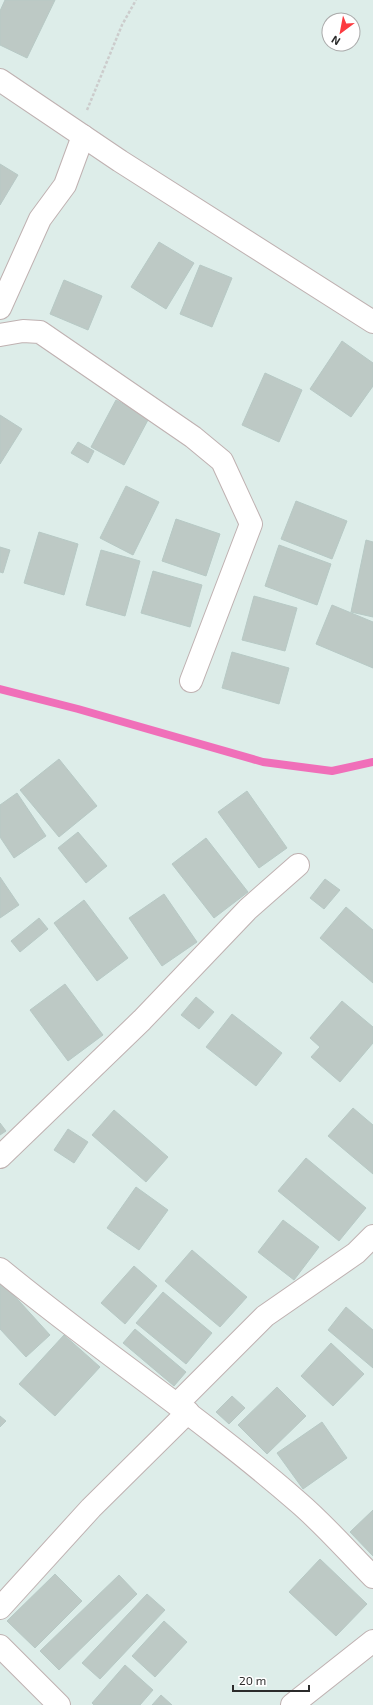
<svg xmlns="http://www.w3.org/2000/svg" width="373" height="1705" font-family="'Exo 2',sans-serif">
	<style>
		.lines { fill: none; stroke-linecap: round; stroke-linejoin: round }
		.stream { stroke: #f06fb9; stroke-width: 8 }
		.building { fill: #bdc9c5; stroke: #b7c9c5 }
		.minor-casing { stroke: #bfb1b1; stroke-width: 24 }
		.path { stroke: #ccc; stroke-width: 2.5; stroke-dasharray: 3 2; stroke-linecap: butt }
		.minor { stroke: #fff; stroke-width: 22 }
	</style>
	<rect width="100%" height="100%" fill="#ddede9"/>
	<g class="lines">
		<!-- stream -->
		<path class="stream" d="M0,689L78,709L263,762L332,771L373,762"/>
	</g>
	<!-- building -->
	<g class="building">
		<path d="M5,0H55L27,58L0,45V11Z"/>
		<path d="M0,164L18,175L0,205Z"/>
		<path d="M159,242L194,263L166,309L131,287Z"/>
		<path d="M200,265L232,278L212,327L180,314Z"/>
		<path d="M64,280L102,296L88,330L50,314Z"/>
		<path d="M342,341L373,363V386L351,417L310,389Z"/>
		<path d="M265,373L302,390L279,442L242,425Z"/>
		<path d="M116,400L149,418L124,465L91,447Z"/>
		<path d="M0,415L22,429L0,464Z"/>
		<path d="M78,442L94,451L88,463L71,453Z"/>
		<path d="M126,486L159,502L133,555L100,538Z"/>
		<path d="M296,501L347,521L332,559L281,539Z"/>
		<path d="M176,519L220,534L206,576L162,561Z"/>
		<path d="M39,532L78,544L64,595L24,583Z"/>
		<path d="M366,540L373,542V617L351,612Z"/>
		<path d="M279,545L331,564L317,605L265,586Z"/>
		<path d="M0,547L10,550L3,573L0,572Z"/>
		<path d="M101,550L140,561L125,616L86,605Z"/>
		<path d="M153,571L202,585L190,627L141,613Z"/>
		<path d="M254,596L297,608L285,651L242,640Z"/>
		<path d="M332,605L373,622V668L316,644Z"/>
		<path d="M232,652L289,668L279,704L222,688Z"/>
		<path d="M59,759L97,806L59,837L20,790Z"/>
		<path d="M247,791L287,848L259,868L218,812Z"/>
		<path d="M17,793L46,836L14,858L0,837V805Z"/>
		<path d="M78,832L107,866L86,883L58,848Z"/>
		<path d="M206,838L248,892L214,918L172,864Z"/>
		<path d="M0,877L19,905L0,918Z"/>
		<path d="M325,879L340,890L324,909L310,898Z"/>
		<path d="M164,894L197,942L162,966L129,918Z"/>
		<path d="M84,900L128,958L97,981L54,923Z"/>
		<path d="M346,907L373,930V983L320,938Z"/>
		<path d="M39,918L48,929L20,952L11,941Z"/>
		<path d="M65,984L103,1035L68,1061L30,1010Z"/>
		<path d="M196,997L214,1012L199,1029L181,1015Z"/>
		<path d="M342,1001L373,1027V1043L340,1082L311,1057L320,1047L310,1038Z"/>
		<path d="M232,1014L282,1053L256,1086L206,1047Z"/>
		<path d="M353,1108L373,1125V1174L328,1136Z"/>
		<path d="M114,1110L168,1157L146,1182L92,1135Z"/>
		<path d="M0,1123L6,1131L0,1135Z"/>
		<path d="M68,1129L88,1142L74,1163L54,1150Z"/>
		<path d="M306,1158L366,1208L339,1241L278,1191Z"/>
		<path d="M136,1187L168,1210L139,1250L107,1228Z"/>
		<path d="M283,1220L319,1247L294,1280L258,1252Z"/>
		<path d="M192,1250L247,1297L220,1327L165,1281Z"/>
		<path d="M134,1266L157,1286L125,1324L101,1303Z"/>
		<path d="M0,1280L50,1335L26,1357L0,1329Z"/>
		<path d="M163,1292L212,1333L186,1364L136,1323Z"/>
		<path d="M346,1307L373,1330V1368L328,1330Z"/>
		<path d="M135,1329L186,1372L174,1386L123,1343Z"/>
		<path d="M64,1335L100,1367L55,1416L19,1384Z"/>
		<path d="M331,1343L364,1374L333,1406L301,1376Z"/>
		<path d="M277,1387L306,1416L267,1454L238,1425Z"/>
		<path d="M232,1396L245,1408L229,1424L216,1412Z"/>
		<path d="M0,1416L6,1421L0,1427Z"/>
		<path d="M322,1422L347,1458L303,1489L277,1453Z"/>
		<path d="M373,1510V1556L350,1532Z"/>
		<path d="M320,1559L367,1604L336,1636L289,1592Z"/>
		<path d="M55,1574L82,1601L35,1648L7,1621Z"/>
		<path d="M119,1575L137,1594L59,1670L40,1651Z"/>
		<path d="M147,1594L165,1610L100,1679L82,1663Z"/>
		<path d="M164,1621L187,1642L155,1677L132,1656Z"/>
		<path d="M125,1665L153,1690L140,1705H94L92,1703Z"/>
		<path d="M161,1695L172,1705H152Z"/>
	</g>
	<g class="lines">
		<defs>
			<g id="minor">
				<path d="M0,80L120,161L373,322"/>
				<path d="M0,308L40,219L65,185L83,136"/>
				<path d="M0,335L23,331L40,332L193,437L222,461L251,524L191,681"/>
				<path d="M0,1157L142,1020L248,909L298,865"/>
				<path d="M0,1269C97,1349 203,1419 298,1502C325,1525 348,1552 373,1577"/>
				<path d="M177,1404L265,1316L356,1253L373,1236"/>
				<path d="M0,1608L91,1508L188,1412"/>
				<path d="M0,1646L59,1705"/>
				<path d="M292,1705L373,1641"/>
			</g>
		</defs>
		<!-- minor casing -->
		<use href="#minor" class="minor-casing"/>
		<!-- path -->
		<path class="path" d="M87,110L122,25L136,0"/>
		<!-- minor -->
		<use href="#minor" class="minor"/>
	</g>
	<!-- north arrow -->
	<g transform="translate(341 32) rotate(212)"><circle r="19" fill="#ffffff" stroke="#aaaaaa"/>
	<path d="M0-3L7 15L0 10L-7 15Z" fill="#fc3b40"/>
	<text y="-6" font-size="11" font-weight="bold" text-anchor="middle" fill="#2b2b2b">N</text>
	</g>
	<!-- scale -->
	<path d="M233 1685v6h76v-6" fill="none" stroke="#2b2b2b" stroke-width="2"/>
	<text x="239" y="1685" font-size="12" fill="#2b2b2b" stroke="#ffffff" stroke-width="3" paint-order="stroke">20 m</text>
</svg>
